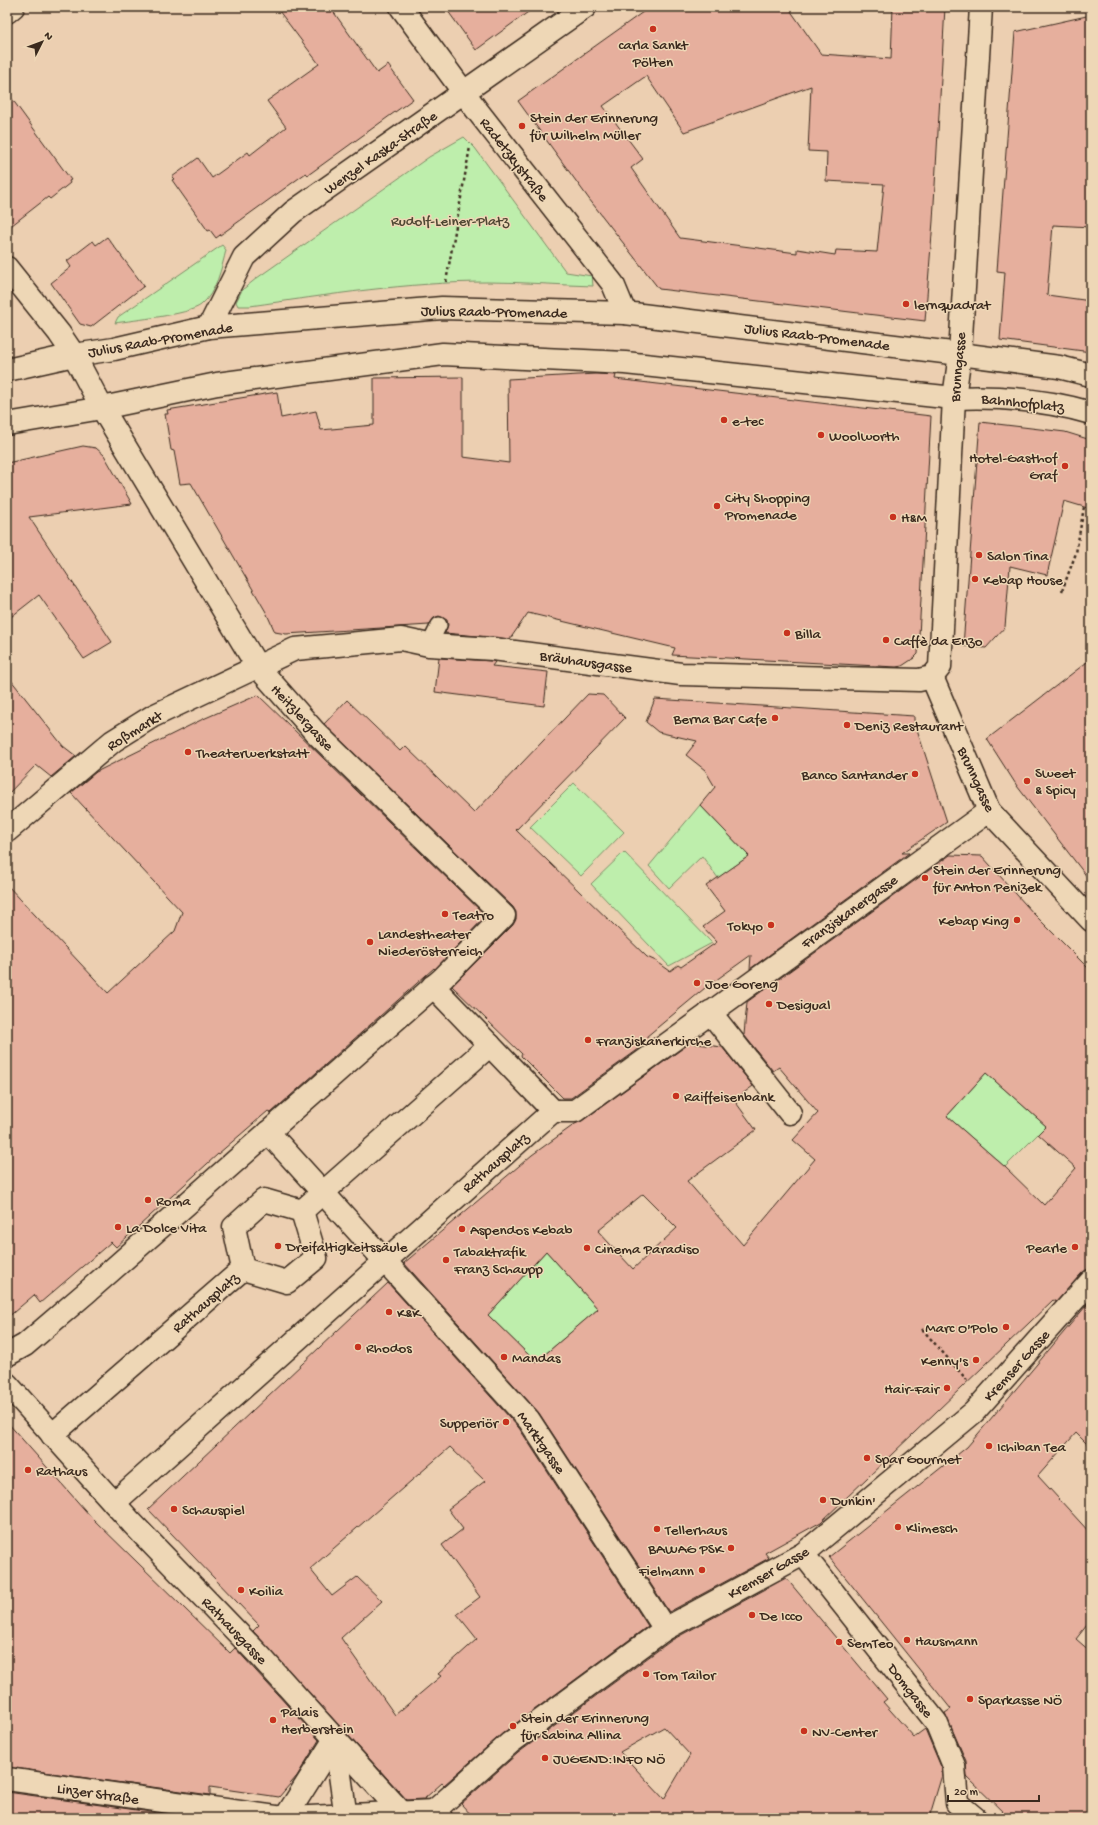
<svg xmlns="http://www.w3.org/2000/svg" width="1098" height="1825" font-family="'Gochi Hand',sans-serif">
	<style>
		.green { fill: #beeeac; stroke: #7c8c65 }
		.building { fill: #e6af9d; stroke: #3b2a1e; fill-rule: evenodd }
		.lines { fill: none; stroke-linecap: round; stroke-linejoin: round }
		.lane-casing { stroke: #3b2a1e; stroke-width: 18 }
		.street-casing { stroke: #3b2a1e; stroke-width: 25 }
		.secondary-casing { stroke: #3b2a1e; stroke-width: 25 }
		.path { stroke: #3b2a1e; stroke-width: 2.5; stroke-dasharray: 3 3; stroke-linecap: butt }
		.lane { stroke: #eed7b6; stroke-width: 15 }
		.street { stroke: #eed7b6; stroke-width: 22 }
		.secondary { stroke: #eed7b6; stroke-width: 22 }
		.poi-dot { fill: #c8321e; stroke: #eed7b6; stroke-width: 1.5 }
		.labels { text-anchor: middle; stroke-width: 3; stroke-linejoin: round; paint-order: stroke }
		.poi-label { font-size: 15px; fill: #3b2a1e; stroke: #eed7b6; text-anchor: start }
		.street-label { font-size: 15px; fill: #3b2a1e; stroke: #eed7b6 }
		.park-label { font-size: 15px; fill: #4f4733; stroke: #eed7b6 }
	</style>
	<rect width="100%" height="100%" fill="#eccfb1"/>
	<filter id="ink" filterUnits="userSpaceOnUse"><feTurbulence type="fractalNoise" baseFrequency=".025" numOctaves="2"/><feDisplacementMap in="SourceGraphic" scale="8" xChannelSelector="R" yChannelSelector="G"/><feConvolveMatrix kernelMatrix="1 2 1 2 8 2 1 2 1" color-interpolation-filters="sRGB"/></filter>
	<g filter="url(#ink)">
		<!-- green -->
		<g class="green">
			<path d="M464,137L475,148L566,272L592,276L593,286C558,285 523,282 487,282C408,282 328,295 250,306H238L236,302L242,290L257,278L429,157Z"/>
			<path d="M222,245L226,250C222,267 216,293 201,305C188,315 133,320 115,323L118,317Z"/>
			<path d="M574,783L624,832L581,876L530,827Z"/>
			<path d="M700,805L749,856L718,878L702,856L669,888L649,866Z"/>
			<path d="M624,852L712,943L669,966L591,884Z"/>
			<path d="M986,1073L1046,1126L1005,1167L947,1116Z"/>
			<path d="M546,1251L598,1309L536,1362L488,1315Z"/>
		</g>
		<!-- building -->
		<g class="building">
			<path d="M276,7H330L377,73L388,65L413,99L308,175L306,173L216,238L210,230L208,231L172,180L174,179L172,177L198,158L212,178L248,152L250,155L286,127L267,101L319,64Z"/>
			<path d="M445,7H535L476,50Z"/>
			<path d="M650,7H788L821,54L891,59L893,7H945L933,221L925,321L659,289L589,199L518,101ZM646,76L684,132L811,86L808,151L827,152L826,181L884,184L877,252L836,250L835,255L797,249V253L680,238L631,168L643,159L603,106Z"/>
			<path d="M1091,15V227L1053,225L1047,295L1091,301V352L1000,340L1005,272L997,271L1015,32Z"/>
			<path d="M7,92L71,180L69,181L70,183L50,199L48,197L7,229Z"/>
			<path d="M107,237L144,286L91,327L80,324L51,283L71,267L67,261L93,241L96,245Z"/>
			<path d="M596,374L616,375L615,379L931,416L918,654L914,658L902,666L896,667L672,655L675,648L528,613L510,639L445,633L448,625L447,620L439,616L434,618L429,625L286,634L275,632L266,612L191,483L180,484L174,451L171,450L165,414H168L167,410L277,392L281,418L316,411L321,430L374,425V378L463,377V457L509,463L508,379Z"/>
			<path d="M980,422L1065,432L1091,440V509L1064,501L1047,575L1010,566L1005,627L986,648L963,646Z"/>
			<path d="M83,446L96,448L104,455L132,504L29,517L112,642L84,659L39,595L7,620V463Z"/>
			<path d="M439,658L492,661L495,662L492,666L548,672L544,706L435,692Z"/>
			<path d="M1091,659V882L1017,786L987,739Z"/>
			<path d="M7,675L63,746L76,756L51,777L36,765L7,795Z"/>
			<path d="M588,694L603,695L625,718L516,830L647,957L656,961L670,971L678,965L681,967L717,942L703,927L725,911L706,886L749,856L700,805L715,787L705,770L686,755L697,741L658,732L646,722L655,699L914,716V720L947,822L902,853H909L750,969L751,955L705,988L646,1037L654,1038L571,1098H563L521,1056L522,1054L452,986L513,925L516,919V912L513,907L324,724L347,700L400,751L405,746L474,813Z"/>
			<path d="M258,695L486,916L435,969L434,968L271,1113L268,1111L218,1154L116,1247L111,1242L40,1303L34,1295L7,1318V885L108,993L175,931L182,912L71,793L96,772L201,720Z"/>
			<path d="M950,855L982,856L1034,914L1091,971V1269L1082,1273L1056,1302L1053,1300L821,1522L765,1553L769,1558L669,1612L539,1413L404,1263L532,1155L575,1124L582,1121L690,1043L722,1047L753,1086L734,1100L756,1130L687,1181L743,1245L815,1159L793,1140L818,1113L779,1067L773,1071L744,1035L747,1002ZM986,1073L1046,1126L1038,1134L1076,1168L1044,1205L1005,1167L947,1116ZM643,1194L677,1228L633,1269L598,1231ZM546,1251L598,1309L536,1362L488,1315Z"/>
			<path d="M388,1283L519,1428L648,1626L503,1733L444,1785L442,1783L424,1799L407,1800L253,1631L259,1625L148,1509ZM450,1447L485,1481L448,1509L463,1529L442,1545L480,1597L457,1614L477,1639L438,1674L441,1676L395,1715L341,1638L382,1601L357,1577L332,1596L310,1569Z"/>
			<path d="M1091,1300V1448L1076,1433L1038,1476L1091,1534V1620L1076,1639L1091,1652V1818H1009L967,1777L966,1761L945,1713L951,1709L829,1557L967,1447Z"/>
			<path d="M7,1422L92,1518L230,1653L235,1648L319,1740L297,1776L279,1797L210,1787V1795L7,1767Z"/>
			<path d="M786,1578L887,1699L883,1702L914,1737L925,1729L942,1769V1775L929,1818H474L461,1804L518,1753L672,1640ZM664,1727L690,1755L664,1799L620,1752Z"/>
			<path d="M7,1792L194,1818H7Z"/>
		</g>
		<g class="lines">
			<defs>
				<path id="lane" d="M429,645L439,625"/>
				<g id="street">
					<path d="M401,7L476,109L613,284L625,313"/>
					<path d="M7,268L59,333L74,355L102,408L257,666L315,732L504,916L443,978L87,1292L25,1345L7,1355"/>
					<path d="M209,327L244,257L293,212L585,7"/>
					<path d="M7,370L74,355L114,349L209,327L442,308L625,313L960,354L1059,367L1091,375"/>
					<path d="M7,424L102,408L217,384L443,354L625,363L954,398C1000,396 1047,400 1091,413"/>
					<path d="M932,677L989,811L1091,920"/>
					<path d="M7,831L113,741L153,716L295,649L401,639L429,645L493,649L681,674L919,680L932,677L940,667L954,398L960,354L981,7"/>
					<path d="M433,986L553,1111"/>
					<path d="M710,1012L790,1113"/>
					<path d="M268,1132L529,1420L665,1629"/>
					<path d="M243,1269L287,1282L316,1258L302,1211"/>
					<path d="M7,1384L132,1523L260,1656L401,1812"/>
					<path d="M52,1435L243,1269L234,1227L264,1200L302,1211L490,1045"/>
					<path d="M114,1503L553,1111H575L989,811"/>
					<path d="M803,1554L936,1722L954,1766L957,1803L975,1818"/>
					<path d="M335,1739L346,1818"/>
					<path d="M7,1779L283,1818"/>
					<path d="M434,1811L510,1743L665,1629L803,1554L974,1412L1091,1281"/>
					<path d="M285,1818L335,1739"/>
					<path d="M289,1818L434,1811L441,1818"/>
				</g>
				<path id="secondary" d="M7,12L13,7"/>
			</defs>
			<!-- lane casing -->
			<use href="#lane" class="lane-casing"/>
			<!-- street casing -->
			<use href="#street" class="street-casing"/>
			<!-- secondary casing -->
			<use href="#secondary" class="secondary-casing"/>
			<!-- path -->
			<g class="path">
				<path d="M446,282L470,147"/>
				<path d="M1062,591L1076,553L1084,507"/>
				<path d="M922,1329L967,1380"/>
			</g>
			<!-- lane -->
			<use href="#lane" class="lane"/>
			<!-- street -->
			<use href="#street" class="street"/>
			<!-- secondary -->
			<use href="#secondary" class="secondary"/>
		</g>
	</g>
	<!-- markers -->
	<g class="poi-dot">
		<circle cx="653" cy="29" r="4"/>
		<circle cx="522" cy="126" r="4"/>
		<circle cx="906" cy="304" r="4"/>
		<circle cx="724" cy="420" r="4"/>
		<circle cx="821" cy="435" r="4"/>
		<circle cx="1065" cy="466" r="4"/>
		<circle cx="717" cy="506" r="4"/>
		<circle cx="893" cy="517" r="4"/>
		<circle cx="979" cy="555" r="4"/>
		<circle cx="975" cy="579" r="4"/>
		<circle cx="787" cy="633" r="4"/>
		<circle cx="886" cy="640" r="4"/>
		<circle cx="775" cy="718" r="4"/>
		<circle cx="847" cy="725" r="4"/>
		<circle cx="188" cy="752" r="4"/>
		<circle cx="915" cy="774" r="4"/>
		<circle cx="1027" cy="781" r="4"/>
		<circle cx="925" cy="878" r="4"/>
		<circle cx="445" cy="914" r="4"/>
		<circle cx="1017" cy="920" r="4"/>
		<circle cx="771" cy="925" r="4"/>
		<circle cx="370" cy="942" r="4"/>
		<circle cx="697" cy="983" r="4"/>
		<circle cx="769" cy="1004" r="4"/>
		<circle cx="588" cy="1040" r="4"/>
		<circle cx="676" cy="1096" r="4"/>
		<circle cx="148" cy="1200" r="4"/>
		<circle cx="118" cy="1227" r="4"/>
		<circle cx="462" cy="1229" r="4"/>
		<circle cx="278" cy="1246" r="4"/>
		<circle cx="1075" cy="1247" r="4"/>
		<circle cx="587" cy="1248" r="4"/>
		<circle cx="446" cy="1260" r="4"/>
		<circle cx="389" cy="1312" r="4"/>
		<circle cx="1006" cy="1327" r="4"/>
		<circle cx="358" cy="1347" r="4"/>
		<circle cx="504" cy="1357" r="4"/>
		<circle cx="976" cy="1360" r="4"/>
		<circle cx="947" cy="1388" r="4"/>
		<circle cx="506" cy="1422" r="4"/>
		<circle cx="989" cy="1446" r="4"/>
		<circle cx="867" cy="1458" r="4"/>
		<circle cx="28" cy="1470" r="4"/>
		<circle cx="823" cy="1500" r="4"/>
		<circle cx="174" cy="1509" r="4"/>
		<circle cx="898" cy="1527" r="4"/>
		<circle cx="657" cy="1529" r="4"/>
		<circle cx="731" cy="1548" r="4"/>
		<circle cx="702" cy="1570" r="4"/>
		<circle cx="241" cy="1590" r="4"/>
		<circle cx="752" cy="1615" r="4"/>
		<circle cx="907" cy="1640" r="4"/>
		<circle cx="839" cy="1642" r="4"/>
		<circle cx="646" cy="1674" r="4"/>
		<circle cx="970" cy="1699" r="4"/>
		<circle cx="273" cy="1720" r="4"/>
		<circle cx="513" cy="1726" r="4"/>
		<circle cx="804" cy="1731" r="4"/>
		<circle cx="545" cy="1758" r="4"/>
	</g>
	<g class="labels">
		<!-- poi labels -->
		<g class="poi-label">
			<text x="653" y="49" text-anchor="middle">carla Sankt<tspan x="653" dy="17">Pölten</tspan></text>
			<text x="530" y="122">Stein der Erinnerung<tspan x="530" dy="17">für Wilhelm Müller</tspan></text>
			<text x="914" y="309">lernquadrat</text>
			<text x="732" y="425">e-tec</text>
			<text x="829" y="440">Woolworth</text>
			<text x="1057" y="462" text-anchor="end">Hotel-Gasthof<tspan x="1057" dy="17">Graf</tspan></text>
			<text x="725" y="502">City Shopping<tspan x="725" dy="17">Promenade</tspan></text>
			<text x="901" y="522">H&amp;M</text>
			<text x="987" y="560">Salon Tina</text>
			<text x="983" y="584">Kebap House</text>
			<text x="795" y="638">Billa</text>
			<text x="894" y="645">Caffè da Enzo</text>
			<text x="767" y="723" text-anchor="end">Berna Bar Cafe</text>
			<text x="855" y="730">Deniz Restaurant</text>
			<text x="196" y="757">Theaterwerkstatt</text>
			<text x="1035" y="777">Sweet<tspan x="1035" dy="17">&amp; Spicy</tspan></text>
			<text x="907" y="779" text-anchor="end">Banco Santander</text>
			<text x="933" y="874">Stein der Erinnerung<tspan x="933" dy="17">für Anton Penizek</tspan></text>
			<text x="453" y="919">Teatro</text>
			<text x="1009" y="925" text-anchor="end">Kebap King</text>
			<text x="763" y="930" text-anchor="end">Tokyo</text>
			<text x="378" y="938">Landestheater<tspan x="378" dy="17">Niederösterreich</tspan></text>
			<text x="705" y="988">Joe Goreng</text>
			<text x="777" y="1009">Desigual</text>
			<text x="596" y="1045">Franziskanerkirche</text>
			<text x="684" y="1101">Raiffeisenbank</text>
			<text x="156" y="1205">Roma</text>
			<text x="126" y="1232">La Dolce Vita</text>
			<text x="470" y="1234">Aspendos Kebab</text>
			<text x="286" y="1251">Dreifaltigkeitssäule</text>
			<text x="1067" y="1252" text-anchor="end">Pearle</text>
			<text x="595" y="1253">Cinema Paradiso</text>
			<text x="454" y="1256">Tabaktrafik<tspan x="454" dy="17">Franz Schaupp</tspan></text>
			<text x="397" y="1317">K&amp;K</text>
			<text x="998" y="1332" text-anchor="end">Marc O'Polo</text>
			<text x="366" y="1352">Rhodos</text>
			<text x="512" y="1362">Mandas</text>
			<text x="968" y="1365" text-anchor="end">Kenny's</text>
			<text x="939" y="1393" text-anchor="end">Hair-Fair</text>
			<text x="498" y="1427" text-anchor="end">Supperiör</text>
			<text x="997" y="1451">Ichiban Tea</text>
			<text x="875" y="1463">Spar Gourmet</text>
			<text x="36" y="1475">Rathaus</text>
			<text x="831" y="1505">Dunkin'</text>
			<text x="182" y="1514">Schauspiel</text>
			<text x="906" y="1532">Klimesch</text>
			<text x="665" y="1534">Tellerhaus</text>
			<text x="723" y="1553" text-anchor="end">BAWAG PSK</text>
			<text x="694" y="1575" text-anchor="end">Fielmann</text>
			<text x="249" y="1595">Koilia</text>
			<text x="760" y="1620">De Icco</text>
			<text x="915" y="1645">Hausmann</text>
			<text x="847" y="1647">SemTeo</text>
			<text x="654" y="1679">Tom Tailor</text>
			<text x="978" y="1704">Sparkasse NÖ</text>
			<text x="281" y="1716">Palais<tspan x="281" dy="17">Herberstein</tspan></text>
			<text x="521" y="1722">Stein der Erinnerung<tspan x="521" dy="17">für Sabina Allina</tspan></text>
			<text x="812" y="1736">NV-Center</text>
			<text x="553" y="1763">JUGEND:INFO NÖ</text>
		</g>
		<!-- street labels -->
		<g class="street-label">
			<text transform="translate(380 152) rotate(-35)" y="5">Wenzel Kaska-Straße</text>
			<text transform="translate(515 159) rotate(52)" y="5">Radetzkystraße</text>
			<text transform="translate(494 311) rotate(1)" y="5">Julius Raab-Promenade</text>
			<text transform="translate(817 336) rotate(7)" y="5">Julius Raab-Promenade</text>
			<text transform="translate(160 339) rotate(-10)" y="5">Julius Raab-Promenade</text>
			<text transform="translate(957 367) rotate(-85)" y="5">Brunngasse</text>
			<text transform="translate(1023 402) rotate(6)" y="5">Bahnhofplatz</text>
			<text transform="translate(586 661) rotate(8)" y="5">Bräuhausgasse</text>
			<text transform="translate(303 717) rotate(47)" y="5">Heitzlergasse</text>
			<text transform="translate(134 730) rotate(-32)" y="5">Roßmarkt</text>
			<text transform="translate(977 779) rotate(65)" y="5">Brunngasse</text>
			<text transform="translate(849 911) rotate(-36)" y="5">Franziskanergasse</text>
			<text transform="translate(495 1162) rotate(-41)" y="5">Rathausplatz</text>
			<text transform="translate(205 1302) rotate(-41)" y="5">Rathausplatz</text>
			<text transform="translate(1016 1365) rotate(-48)" y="5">Kremser Gasse</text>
			<text transform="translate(542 1442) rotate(55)" y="5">Marktgasse</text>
			<text transform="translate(768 1572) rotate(-30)" y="5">Kremser Gasse</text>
			<text transform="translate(235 1630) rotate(46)" y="5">Rathausgasse</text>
			<text transform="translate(911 1690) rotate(52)" y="5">Domgasse</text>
			<text transform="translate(98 1793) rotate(8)" y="5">Linzer Straße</text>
		</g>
		<!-- park labels -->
		<g class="park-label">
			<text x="450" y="225">Rudolf-Leiner-Platz</text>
		</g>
	</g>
	<!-- margin -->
	<rect width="1098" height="1825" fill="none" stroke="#eed7b6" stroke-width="24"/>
	<rect x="12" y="12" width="1074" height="1801" fill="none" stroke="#3b2a1e" stroke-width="1.5" filter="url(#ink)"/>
	<!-- north arrow -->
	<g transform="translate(42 42) rotate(48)" stroke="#eed7b6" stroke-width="3" paint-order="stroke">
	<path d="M0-3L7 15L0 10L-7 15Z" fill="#3b2a1e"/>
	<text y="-6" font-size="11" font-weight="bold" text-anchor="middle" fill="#3b2a1e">N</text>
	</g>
	<!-- scale -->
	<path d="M948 1795v6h91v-6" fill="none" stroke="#3b2a1e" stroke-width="2"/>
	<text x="954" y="1795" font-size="12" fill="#3b2a1e" stroke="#eed7b6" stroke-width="3" paint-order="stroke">20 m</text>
</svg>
